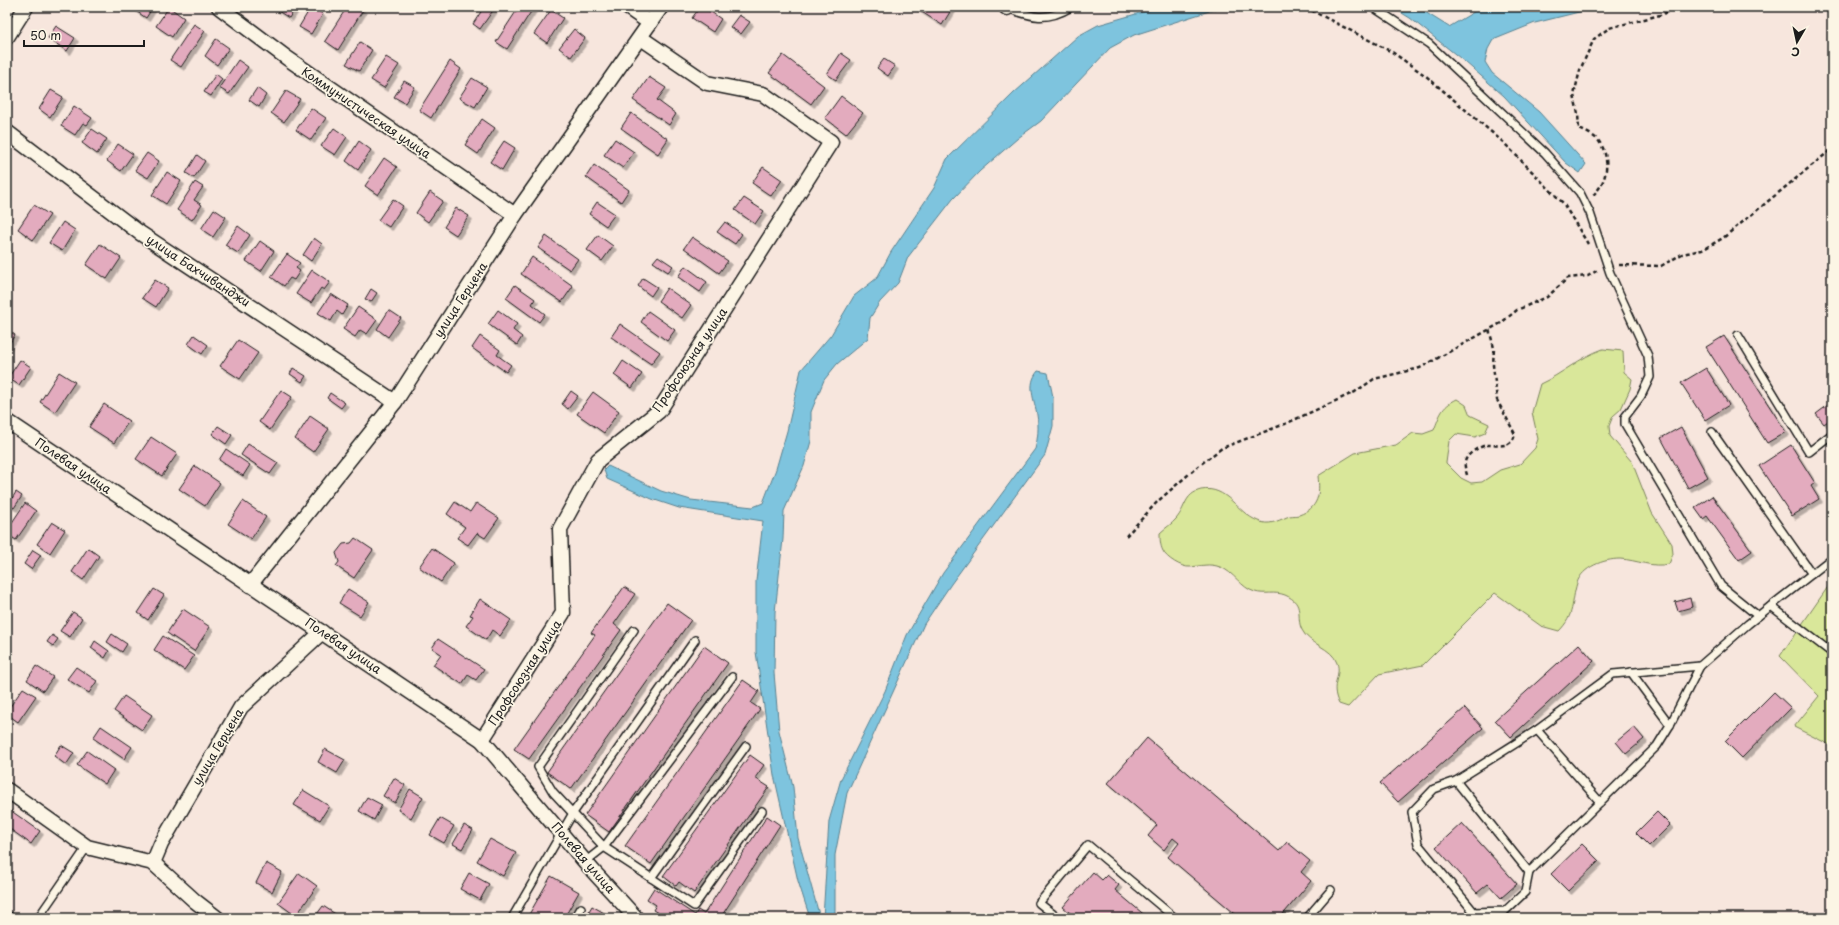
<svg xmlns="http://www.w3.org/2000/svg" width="1839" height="925" font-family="'Playpen Sans',sans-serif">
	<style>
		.green { fill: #d9e79a; stroke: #7a825b }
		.water { fill: #7ec4de; stroke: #578190 }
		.building { fill: #e3abbe; stroke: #1c1c1c; filter: url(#shadow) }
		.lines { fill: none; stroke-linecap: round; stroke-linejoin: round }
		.lane-casing { stroke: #1c1c1c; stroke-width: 10 }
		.street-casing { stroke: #1c1c1c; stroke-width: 17 }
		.path { stroke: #1c1c1c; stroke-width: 2.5; stroke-dasharray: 4 3; stroke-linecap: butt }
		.lane { stroke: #fcf5e5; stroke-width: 7 }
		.street { stroke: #fcf5e5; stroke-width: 14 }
		.rail { stroke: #1c1c1c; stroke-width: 3; stroke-dasharray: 6 3; stroke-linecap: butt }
		.labels { text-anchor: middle; stroke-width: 3.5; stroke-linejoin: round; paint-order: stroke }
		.street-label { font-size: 12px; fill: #1c1c1c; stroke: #fcf5e5 }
	</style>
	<defs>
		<filter id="shadow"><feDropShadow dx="3.5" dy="3.5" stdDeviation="0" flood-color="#0004"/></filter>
	</defs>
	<rect width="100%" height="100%" fill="#f7e6dd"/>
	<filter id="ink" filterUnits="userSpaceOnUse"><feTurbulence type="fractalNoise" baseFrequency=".025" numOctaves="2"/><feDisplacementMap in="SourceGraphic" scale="8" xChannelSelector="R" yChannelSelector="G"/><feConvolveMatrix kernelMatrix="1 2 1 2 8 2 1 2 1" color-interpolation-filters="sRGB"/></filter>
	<g filter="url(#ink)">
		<!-- green -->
		<g class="green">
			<path d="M1603,349L1623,351L1624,372L1632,379L1630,389L1621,409L1613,416L1609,426L1610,436L1632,462L1652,513L1672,544L1673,554L1669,564C1651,568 1638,560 1620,559C1604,559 1582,567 1577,583C1571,603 1575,615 1559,631L1541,626L1495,593L1423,665L1379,674L1348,707L1339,704C1329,684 1342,676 1337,663C1332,647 1309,645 1302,630C1295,616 1306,604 1285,595C1275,591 1264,595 1255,592C1241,588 1234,572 1220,567C1209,563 1201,566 1190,567C1182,568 1166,558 1163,551C1160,545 1160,539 1160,533C1165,528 1172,524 1176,519C1186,508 1184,494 1201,490C1227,485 1237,513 1258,521C1269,526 1277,521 1287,517C1290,515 1295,516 1299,515C1319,508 1320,494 1318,476L1355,453L1396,445L1413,433L1423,434L1434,430C1440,415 1441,407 1457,399L1466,405L1470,415L1489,424L1485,433L1475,437L1456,434L1449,441L1446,463L1461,478L1471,483L1482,482L1500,470L1520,464L1535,448L1538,439L1532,412L1540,384C1562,374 1580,357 1603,349Z"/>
			<path d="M1832,581V746L1794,727L1819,696L1780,656Z"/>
		</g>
		<!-- water -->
		<g class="water">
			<path d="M1160,7H1222L1134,35L1110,48L1041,121L1018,138L980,171L953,199L908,257L898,283L880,302L870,318L868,338L837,364L824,380L811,412V441L804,466L784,511L783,539L775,612L774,673L779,731L793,787L798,838L820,918H810L798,881L774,775L756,652V581L763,521L679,508L652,499L607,479L604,470L608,466L661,491L691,500L753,507L763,503L776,469L787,431L801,370L831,335L854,296L877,278L891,252L934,188L947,159L1014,93L1078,36L1098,25Z"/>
			<path d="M1392,7H1417L1449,27L1482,7H1599L1535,23L1493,40L1488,49L1485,62L1492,73L1539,112L1586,164L1580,173L1566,163L1504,96L1465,62L1410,18Z"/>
			<path d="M1038,371L1048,373L1053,397V426L1045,455L951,584L924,624L847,793L835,855V918H823L829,821L841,779L885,691L907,635L943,573L1035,449C1038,438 1039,427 1037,415C1035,400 1026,385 1038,371Z"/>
		</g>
		<!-- building -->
		<g class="building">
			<path d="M135,7H153L146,18L133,9Z"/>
			<path d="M169,7L184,18L172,37L156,26Z"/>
			<path d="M276,7H296L289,18L275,9Z"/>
			<path d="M311,7L323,14L311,34L299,27Z"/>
			<path d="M347,7H358L363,10L338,50L325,41Z"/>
			<path d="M484,7L494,9L480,29L473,24Z"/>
			<path d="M519,7H534L507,49L496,42Z"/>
			<path d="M700,7H704L721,19L713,32L692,18Z"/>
			<path d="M914,7H953L942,25Z"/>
			<path d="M551,10L563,18L547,43L534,34Z"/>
			<path d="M739,15L750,22L741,34L730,27Z"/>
			<path d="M194,24L205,31L181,67L170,60Z"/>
			<path d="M56,26L75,38L67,51L48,38Z"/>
			<path d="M574,29L585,38L571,57L559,48Z"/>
			<path d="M216,39L229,48L217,65L205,56Z"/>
			<path d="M360,42L372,50L359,71L346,64Z"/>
			<path d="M841,53L851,60L836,80L827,74Z"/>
			<path d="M783,55L824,86L811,104L769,73Z"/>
			<path d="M386,57L399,65L384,88L371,80Z"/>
			<path d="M884,59L895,66L888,76L877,68Z"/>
			<path d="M238,60L248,67L229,94L219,88Z"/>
			<path d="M450,61L461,69L431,118L419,110Z"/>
			<path d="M216,74L222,79L211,96L204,92Z"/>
			<path d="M649,77L666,88L657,100L676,114L669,125L633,100Z"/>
			<path d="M472,78L487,87L475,107L459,98Z"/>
			<path d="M404,81L415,87L405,103L394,97Z"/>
			<path d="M257,88L266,95L259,107L249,100Z"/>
			<path d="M51,90L63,97L50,117L39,109Z"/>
			<path d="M286,91L300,99L284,122L271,113Z"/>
			<path d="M841,96L863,113L846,134L825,118Z"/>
			<path d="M74,106L92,118L87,125L83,123L75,135L61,126Z"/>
			<path d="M311,108L326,118L311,140L296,130Z"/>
			<path d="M631,113L668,139L658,154L621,128Z"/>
			<path d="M482,119L495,128L478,154L465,145Z"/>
			<path d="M334,128L347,137L335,155L321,146Z"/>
			<path d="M92,129L107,139L97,154L82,143Z"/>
			<path d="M615,139L634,152L623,168L604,155Z"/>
			<path d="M359,141L371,150L358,170L346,161Z"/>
			<path d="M504,141L515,148L502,170L490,162Z"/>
			<path d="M118,144L133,154L121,171L107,161Z"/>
			<path d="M147,153L159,161L148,178L135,170Z"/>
			<path d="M197,155L205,161L194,178L186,173Z"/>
			<path d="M384,158L397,167L378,195L365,186Z"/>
			<path d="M594,165L629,190L621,202L586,177Z"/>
			<path d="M763,167L782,180L771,196L752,183Z"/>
			<path d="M167,172L181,181L166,204L152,195Z"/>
			<path d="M195,182L203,187L194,200L202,205L192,220L177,210Z"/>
			<path d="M430,192L443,201L428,222L416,213Z"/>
			<path d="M744,198L764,211L755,224L735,210Z"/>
			<path d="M393,199L403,206L389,227L378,220Z"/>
			<path d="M597,202L615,214L606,226L589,214Z"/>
			<path d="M34,205L50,215L33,240L18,229Z"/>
			<path d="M456,208L469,216L456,235L444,227Z"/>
			<path d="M214,209L226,217L213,237L201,229Z"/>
			<path d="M63,222L75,230L62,251L49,243Z"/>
			<path d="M725,222L742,234L735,244L717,232Z"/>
			<path d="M238,226L250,235L238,253L225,245Z"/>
			<path d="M598,235L613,246L602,261L587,250Z"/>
			<path d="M546,236L578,259L570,270L538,248Z"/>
			<path d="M692,237L728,261L719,273L684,248Z"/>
			<path d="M314,238L322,244L311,261L303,255Z"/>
			<path d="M260,241L274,251L261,271L246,261Z"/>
			<path d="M100,244L121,258L107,279L86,265Z"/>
			<path d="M287,254L300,263L296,268L300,271L294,280L290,278L284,286L271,277Z"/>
			<path d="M658,256L673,266L668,272L653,262Z"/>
			<path d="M532,257L573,286L562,302L521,274Z"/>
			<path d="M685,266L707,282L700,292L678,277Z"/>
			<path d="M312,270L330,282L324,290L321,288L311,303L296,294Z"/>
			<path d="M643,278L657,287L651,296L638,286Z"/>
			<path d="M155,280L168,288L156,307L142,298Z"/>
			<path d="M515,285L535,299L532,304L545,314L539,322L506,298Z"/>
			<path d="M667,288L691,305L682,318L658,301Z"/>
			<path d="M371,289L377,293L371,302L365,299Z"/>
			<path d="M331,294L348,305L342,315L337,311L331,321L318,313Z"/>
			<path d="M358,307L377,320L367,334L360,330L355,337L343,329Z"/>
			<path d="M389,310L401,318L388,337L377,329Z"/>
			<path d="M498,310L517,324L513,330L522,337L517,345L488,324Z"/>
			<path d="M648,311L675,330L667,341L641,322Z"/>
			<path d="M620,324L660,352L651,364L611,337Z"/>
			<path d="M7,329L15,335L7,347Z"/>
			<path d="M194,335L208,345L202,354L188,344Z"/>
			<path d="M480,336L500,350L497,355L511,365L506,372L472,348Z"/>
			<path d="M1724,336L1786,432L1767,443L1706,347Z"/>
			<path d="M238,340L258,353L240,379L220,366Z"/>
			<path d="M20,360L31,367L19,385L8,378Z"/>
			<path d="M623,361L642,374L632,388L614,375Z"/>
			<path d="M293,368L306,376L302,382L290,374Z"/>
			<path d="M1706,368L1729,405L1705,420L1681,383Z"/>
			<path d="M59,372L75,382L55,412L40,402Z"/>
			<path d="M281,390L292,397L270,430L259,422Z"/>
			<path d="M571,391L578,396L568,409L562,404Z"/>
			<path d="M593,392L619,411L604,433L577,414Z"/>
			<path d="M330,393L345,403L341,408L327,398Z"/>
			<path d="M1832,402V418L1824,424L1816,414Z"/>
			<path d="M104,404L129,421L114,443L89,427Z"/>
			<path d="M310,416L329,429L313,452L295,439Z"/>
			<path d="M218,426L232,435L226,444L212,434Z"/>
			<path d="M1681,427L1708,477L1688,488L1661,438Z"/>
			<path d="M151,437L177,454L162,476L136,459Z"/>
			<path d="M248,444L278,463L270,474L241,455Z"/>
			<path d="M1791,445L1815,483L1811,486L1819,499L1792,516L1759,466Z"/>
			<path d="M226,449L250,465L243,476L219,460Z"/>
			<path d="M195,466L220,483L205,506L179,489Z"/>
			<path d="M16,492L22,496L14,508L8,505Z"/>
			<path d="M1712,496L1752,551L1739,560L1707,516L1703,519L1695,508Z"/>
			<path d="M243,501L266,517L251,539L228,524Z"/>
			<path d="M455,502L470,512L476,503L499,518L485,538L477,533L468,545L457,538L465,527L447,514Z"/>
			<path d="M25,503L36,511L16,540L7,534V530Z"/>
			<path d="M52,522L65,530L50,553L37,544Z"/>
			<path d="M355,538L373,550L354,578L336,566L339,562L336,553L343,544L351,543Z"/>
			<path d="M88,548L99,556L83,580L72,572Z"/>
			<path d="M432,548L454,563L441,582L419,567Z"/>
			<path d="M33,550L41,555L31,569L24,564Z"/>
			<path d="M624,587L635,594L614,624L621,630L529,759L514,749L595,635L591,633Z"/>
			<path d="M154,589L164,595L148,620L138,613Z"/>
			<path d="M348,589L369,602L360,616L339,603Z"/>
			<path d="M1690,598L1692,607L1678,611L1675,602Z"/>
			<path d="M480,599L511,620L500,636L492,630L486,640L466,626L473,616L470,615Z"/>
			<path d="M667,603L691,620L571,789L547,772Z"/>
			<path d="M183,609L210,627L194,651L167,633Z"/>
			<path d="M73,612L82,618L70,637L60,631Z"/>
			<path d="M112,634L127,644L122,652L107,642Z"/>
			<path d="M52,635L58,639L53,646L47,642Z"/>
			<path d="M163,636L194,656L184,670L154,650Z"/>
			<path d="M438,639L484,669L476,680L468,675L462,684L433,665L441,654L432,648Z"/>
			<path d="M95,641L109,651L105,658L91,648Z"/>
			<path d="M1579,644L1594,661L1511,737L1495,720Z"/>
			<path d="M704,646L728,663L609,832L585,815Z"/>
			<path d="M36,666L53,677L43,691L27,680Z"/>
			<path d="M76,667L97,681L89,693L67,679Z"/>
			<path d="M743,680L759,691L751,703L760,709L651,864L625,846Z"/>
			<path d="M23,688L36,696L18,722L7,714V711Z"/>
			<path d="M1774,692L1791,708L1742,758L1725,741Z"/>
			<path d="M124,696L152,715L142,730L114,711Z"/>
			<path d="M1465,708L1483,728L1398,802L1380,783Z"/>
			<path d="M101,726L132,747L124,759L93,738Z"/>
			<path d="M1634,727L1644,739L1626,754L1616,742Z"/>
			<path d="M1147,738L1279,851L1287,842L1310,861L1301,872L1311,881L1280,918H1240L1168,857L1179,843L1173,838L1164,850L1148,836L1157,825L1108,783Z"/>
			<path d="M61,745L74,753L66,765L54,756Z"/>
			<path d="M325,749L345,760L337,773L318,762Z"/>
			<path d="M87,751L114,770L105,784L77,765Z"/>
			<path d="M750,755L764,765L755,778L769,787L694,893L679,882L676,886L663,876Z"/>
			<path d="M394,778L405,785L395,803L383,796Z"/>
			<path d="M410,789L423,797L411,818L398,810Z"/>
			<path d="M303,790L329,806L320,820L294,805Z"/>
			<path d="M367,797L382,805L374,820L359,811Z"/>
			<path d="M7,808L40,831L31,844L7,827Z"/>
			<path d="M1657,812L1670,825L1649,846L1636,833Z"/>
			<path d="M767,816L780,825L721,917L723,918H666L653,910L656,905L647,899L654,888L695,915L698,910L704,914Z"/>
			<path d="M440,818L454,826L444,843L430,835Z"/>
			<path d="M1462,823L1517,884L1501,898L1488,884L1477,893L1436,847Z"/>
			<path d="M464,825L473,830L462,849L453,844Z"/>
			<path d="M490,839L516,853L503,876L477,861Z"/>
			<path d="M1582,844L1599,861L1568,891L1551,874Z"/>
			<path d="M266,863L282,872L272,892L256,883Z"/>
			<path d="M1093,872L1102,880L1107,875L1119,885L1115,890L1148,918H1076L1063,907Z"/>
			<path d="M299,873L317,886L296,916L278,903Z"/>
			<path d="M469,873L489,884L480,900L460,889Z"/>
			<path d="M551,876L579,892L564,918H527Z"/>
			<path d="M323,906L337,915L335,918H314Z"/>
			<path d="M592,906L613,918H585Z"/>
		</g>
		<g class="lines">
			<defs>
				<g id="lane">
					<path d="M1373,7L1429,44L1545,153L1580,193L1590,213L1610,273L1648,356L1650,377L1641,396L1625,417V424L1721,586L1758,616"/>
					<path d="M1007,8C1032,17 1046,22 1071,7"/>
					<path d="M1738,335L1809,452L1832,434"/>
					<path d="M1712,432L1812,574"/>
					<path d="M1771,606L1832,653"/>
					<path d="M634,630L538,767L553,792L604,847L694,906L762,811"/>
					<path d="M1631,672L1670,725"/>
					<path d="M1537,730L1613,674L1700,666"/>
					<path d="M1456,781L1529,872L1657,746L1670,725L1700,666L1748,624L1832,558"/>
					<path d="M585,862L604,847L732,677"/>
					<path d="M1529,872L1525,892L1505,911L1474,912L1418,844L1412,812L1434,789L1456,781L1537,730L1600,802"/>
					<path d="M651,878L746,746"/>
					<path d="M38,918L87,847"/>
					<path d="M512,918L573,813L695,640"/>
					<path d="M575,918L581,908"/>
					<path d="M1058,918L1039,903L1088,845L1175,918"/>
					<path d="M1307,918L1331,890"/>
				</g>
				<g id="street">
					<path d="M219,7L287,58L515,215"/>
					<path d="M627,7L650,23"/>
					<path d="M1006,7L1007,8"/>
					<path d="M7,37L26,7"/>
					<path d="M7,132L140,233L395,402"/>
					<path d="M7,421L482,740L593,871L636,918"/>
					<path d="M250,585L395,402L515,215L661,7"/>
					<path d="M482,740L563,613L560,529L598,460L659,411L831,142L763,94L707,83L641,38"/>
					<path d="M7,790L87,847L153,863L195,901L217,918"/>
					<path d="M153,863L161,844L241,707L322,632"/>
				</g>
			</defs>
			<!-- lane casing -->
			<use href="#lane" class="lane-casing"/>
			<!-- street casing -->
			<use href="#street" class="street-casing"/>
			<!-- path -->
			<g class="path">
				<path d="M1305,7L1392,52L1426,76L1503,142L1563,203L1588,244"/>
				<path d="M1593,195C1607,183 1611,159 1600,143C1596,136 1586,132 1579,129L1578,114L1574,95L1580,70L1594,39L1609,28L1660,15L1680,7"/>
				<path d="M1619,265L1661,266L1682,254L1702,250L1723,238L1832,149"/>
				<path d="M1467,475C1466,471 1464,466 1465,462C1466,454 1480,446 1487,445C1499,445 1512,449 1515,434L1497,400L1493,365L1494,348L1489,329"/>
				<path d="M1126,536L1158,501L1197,467L1222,448L1285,424L1355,392L1374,379L1420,368L1501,323L1517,310L1547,297L1568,278L1588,276L1598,270"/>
			</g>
			<!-- lane -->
			<use href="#lane" class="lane"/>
			<!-- street -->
			<use href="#street" class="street"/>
			<!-- rail -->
			<path class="rail" d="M7,911L18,918"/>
		</g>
	</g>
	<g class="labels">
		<!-- street labels -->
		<g class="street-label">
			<text transform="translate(366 113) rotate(34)" y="4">Коммунистическая улица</text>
			<text transform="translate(198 271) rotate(33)" y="4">улица Бахчиванджи</text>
			<text transform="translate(461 300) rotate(-57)" y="4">улица Герцена</text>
			<text transform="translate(690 360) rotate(-56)" y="4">Профсоюзная улица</text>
			<text transform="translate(73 466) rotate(34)" y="4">Полевая улица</text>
			<text transform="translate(343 646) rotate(34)" y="4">Полевая улица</text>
			<text transform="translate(525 673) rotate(-57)" y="4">Профсоюзная улица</text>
			<text transform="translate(218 747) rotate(-59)" y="4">улица Герцена</text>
			<text transform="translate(583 858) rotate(49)" y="4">Полевая улица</text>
		</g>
	</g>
	<!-- margin -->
	<rect width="1839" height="925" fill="none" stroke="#fcf5e5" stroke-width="24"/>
	<rect x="12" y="12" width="1815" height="901" fill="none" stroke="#1c1c1c" stroke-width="1.5" filter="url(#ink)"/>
	<!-- north arrow -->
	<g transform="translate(1797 42) rotate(189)" stroke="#fcf5e5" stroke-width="3" paint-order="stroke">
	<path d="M0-3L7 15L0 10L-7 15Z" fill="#1c1c1c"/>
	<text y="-6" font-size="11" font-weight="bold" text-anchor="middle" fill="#1c1c1c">С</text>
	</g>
	<!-- scale -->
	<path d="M24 40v6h120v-6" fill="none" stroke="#1c1c1c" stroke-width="2"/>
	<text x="30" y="40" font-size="12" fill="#1c1c1c" stroke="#fcf5e5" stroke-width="3" paint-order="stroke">50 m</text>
</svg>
